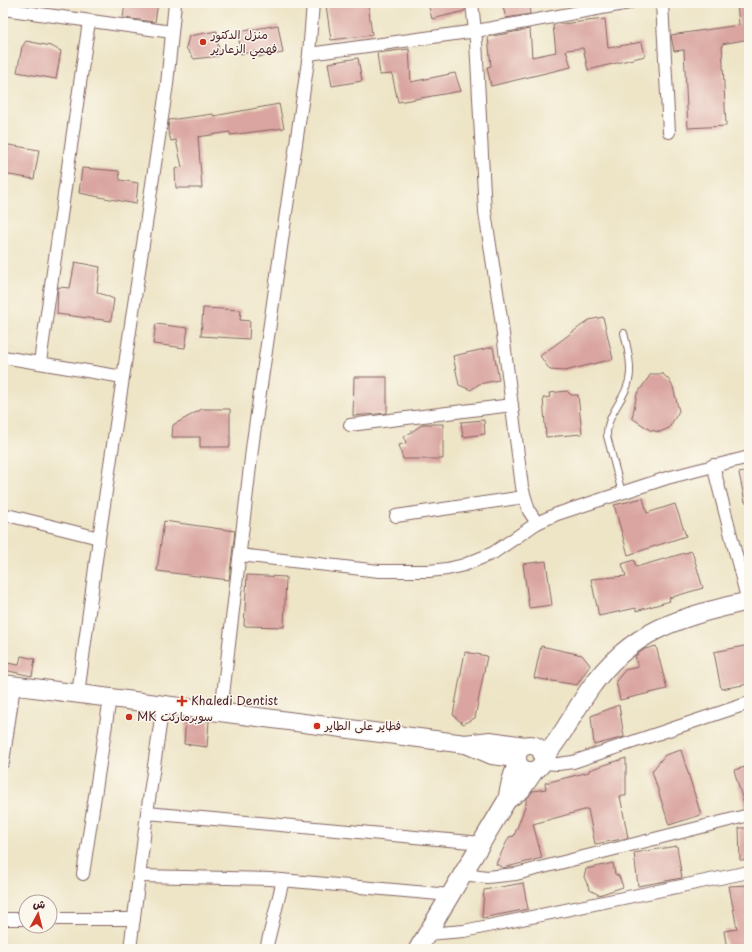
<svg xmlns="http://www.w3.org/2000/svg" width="752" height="952" font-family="'Playpen Sans','Playpen Sans Arabic',sans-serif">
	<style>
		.building { fill: #daa5a0 }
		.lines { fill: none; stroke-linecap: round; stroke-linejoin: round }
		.lane-casing { stroke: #836462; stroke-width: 8 }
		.street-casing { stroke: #836462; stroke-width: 14 }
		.secondary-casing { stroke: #836462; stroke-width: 20 }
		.lane { stroke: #fff; stroke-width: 6 }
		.street { stroke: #fff; stroke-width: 12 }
		.secondary { stroke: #fff; stroke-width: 18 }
		.poi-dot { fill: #c8321e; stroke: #fbf7ec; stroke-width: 1.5 }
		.labels { text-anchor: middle; stroke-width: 3; stroke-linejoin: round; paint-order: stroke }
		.poi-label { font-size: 12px; fill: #4a1f2b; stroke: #fbf7ec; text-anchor: start }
	</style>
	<rect width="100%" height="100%" fill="#fbf7ec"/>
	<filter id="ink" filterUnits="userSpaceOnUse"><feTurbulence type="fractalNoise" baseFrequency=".025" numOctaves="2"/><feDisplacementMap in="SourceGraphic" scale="8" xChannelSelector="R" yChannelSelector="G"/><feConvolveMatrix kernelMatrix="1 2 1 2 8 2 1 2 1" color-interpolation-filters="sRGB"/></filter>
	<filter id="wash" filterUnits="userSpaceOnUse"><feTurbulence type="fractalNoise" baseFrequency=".012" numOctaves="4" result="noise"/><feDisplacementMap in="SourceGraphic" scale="16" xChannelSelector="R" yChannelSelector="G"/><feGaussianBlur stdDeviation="0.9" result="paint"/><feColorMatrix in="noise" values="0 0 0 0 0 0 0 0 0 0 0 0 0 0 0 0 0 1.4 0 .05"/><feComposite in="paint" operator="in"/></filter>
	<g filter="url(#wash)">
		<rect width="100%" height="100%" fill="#eee5c7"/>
		<g id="blocks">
			<!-- building -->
			<g class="building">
				<path d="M125,3H158L155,22L123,18Z"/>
				<path d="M340,3H368L372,35L331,40L326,5Z"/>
				<path d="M428,3H465V11L432,19Z"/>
				<path d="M502,3H529L530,14L506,18Z"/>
				<path d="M737,3H749V39L722,44L726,126L688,128L684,50L674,51L671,35L739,25Z"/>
				<path d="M605,19L608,48L642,42L645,56L588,70L583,48L566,50L571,67L491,86L487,67L491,66L488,37L530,29L532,57L556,52L553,25Z"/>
				<path d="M278,25L283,53L258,57L257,51L241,54L238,32Z"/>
				<path d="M217,31L219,56L194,59L186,48L189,36Z"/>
				<path d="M26,41L51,46L61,51L56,79L17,72L22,47Z"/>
				<path d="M409,49L411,82L455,73L461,91L398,102L392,74L380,75L377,53Z"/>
				<path d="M358,58L362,81L332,86L328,63Z"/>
				<path d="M279,104L284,128L230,135V132L198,137L202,188H176L175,169L182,167L176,140L171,141L168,130L169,120L213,114L214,116Z"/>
				<path d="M3,144L39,150L34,179L3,174Z"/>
				<path d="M82,168L119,171L120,180L138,183L136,204L79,193Z"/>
				<path d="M75,262L100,267L97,292L114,299L111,321L57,314L58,287L70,288Z"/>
				<path d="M203,308L241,310L240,320L250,321L249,339L201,336Z"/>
				<path d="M603,317L613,359L565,371L550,370L540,356L589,320Z"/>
				<path d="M156,324L188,328L185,348L153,344Z"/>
				<path d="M493,347L499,380L479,384L471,390L459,385L453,356Z"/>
				<path d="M651,374H663L669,380L673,387L679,411L669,428L660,432L650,430L632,418L637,394Z"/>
				<path d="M354,377H387V413L353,416Z"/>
				<path d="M567,391L571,395H578L582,434L546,437L543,398L550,397L549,393Z"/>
				<path d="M202,409H230V447H200V437H172L173,425Z"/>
				<path d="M484,420L485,434L463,437L461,422Z"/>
				<path d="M423,424H443V459H403L399,445L406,443L404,437Z"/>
				<path d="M749,471V502H745L739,473Z"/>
				<path d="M643,498L647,513L675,504L686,536L628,555L614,505Z"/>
				<path d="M164,521L235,531L229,580L157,571Z"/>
				<path d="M692,551L703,588L669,598L670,601L636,611V608L599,616L591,579L626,576L622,564L634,560L636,567Z"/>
				<path d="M546,561L552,605L529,608L523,564Z"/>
				<path d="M247,575L286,577L284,627L244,626Z"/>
				<path d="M749,645V684L721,689L714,652Z"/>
				<path d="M541,646L582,655L590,665L577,685L534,678Z"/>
				<path d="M656,646L667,689L620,700L616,681L625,670L638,667L635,656L645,649Z"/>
				<path d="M465,652L487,656L475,718L463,724L453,715Z"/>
				<path d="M21,656L35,659L32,676L4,670L7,663L19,665Z"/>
				<path d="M619,705L624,737L594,745L591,716Z"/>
				<path d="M186,718L209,721L207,747L184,744Z"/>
				<path d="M681,750L701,815L669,825L652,771L665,755Z"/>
				<path d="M626,758V796H620L628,838L595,844L588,809L533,824L542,858L507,867L503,868L496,864L509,837L514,836L526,804V800L533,791L546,789L545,783L589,772V770Z"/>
				<path d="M749,766V808H745L734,770Z"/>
				<path d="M739,828H749V860H740Z"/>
				<path d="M677,846L682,878L638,886L634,853Z"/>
				<path d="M613,863L615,874L619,876L623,887L599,895L590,890L584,877L586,869Z"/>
				<path d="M523,883L528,909L482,918L484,890Z"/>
				<path d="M749,885V949H727L724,931L737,929L729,886Z"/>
			</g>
		</g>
	</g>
	<g filter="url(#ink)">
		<use href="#blocks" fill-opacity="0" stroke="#836462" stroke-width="1"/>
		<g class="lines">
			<defs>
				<path id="lane" d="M622,493L607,436C606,412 629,397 630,373C631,360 627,346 624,333"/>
				<g id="street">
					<path d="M472,3L476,41L485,212L501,318L522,487L529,511L537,523"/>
					<path d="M662,3L669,132"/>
					<path d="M3,9L172,32"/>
					<path d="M309,54L476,31L629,3"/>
					<path d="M3,357L123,377"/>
					<path d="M40,362L89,21"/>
					<path d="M350,425L512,405"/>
					<path d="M713,465L748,602"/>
					<path d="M3,514L99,538"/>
					<path d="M396,516L524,497"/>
					<path d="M240,555L379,571H429L447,569L464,565L493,553L537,523L557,514L667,478L749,457"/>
					<path d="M78,694L99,538L167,84L175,3"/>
					<path d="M221,712L253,441L309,54L313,3"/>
					<path d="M3,762L14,686"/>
					<path d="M542,763L558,764L573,762L749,703"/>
					<path d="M147,813L482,843"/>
					<path d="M83,874L110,698"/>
					<path d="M463,874L487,877L516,874L749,815"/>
					<path d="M140,876L270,879L450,895"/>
					<path d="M3,919H26"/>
					<path d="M50,919H134"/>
					<path d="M427,934L464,931L749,872"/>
					<path d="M130,949L147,813L163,705"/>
					<path d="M266,949L283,880"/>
				</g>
				<g id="secondary">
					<path d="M3,684L465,744L490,741L525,746"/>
					<path d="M466,744L492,755L516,758"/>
					<circle cx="530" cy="758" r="13"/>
					<path d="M543,758C562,738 573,713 589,690C631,629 681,617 749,601"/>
					<path d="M507,800L521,790L535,770"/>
					<path d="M418,949L507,800L511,781L517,763"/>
				</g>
			</defs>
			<!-- lane casing -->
			<use href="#lane" class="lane-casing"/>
			<!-- street casing -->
			<use href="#street" class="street-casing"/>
			<!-- secondary casing -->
			<use href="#secondary" class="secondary-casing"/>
			<!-- lane -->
			<use href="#lane" class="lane"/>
			<!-- street -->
			<use href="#street" class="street"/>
			<!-- secondary -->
			<use href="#secondary" class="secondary"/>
		</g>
	</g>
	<!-- markers -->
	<g class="poi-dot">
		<circle cx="203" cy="42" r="4"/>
		<path d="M180 695h4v4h4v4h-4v4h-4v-4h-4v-4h4z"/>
		<circle cx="129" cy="717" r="4"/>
		<circle cx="317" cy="726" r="4"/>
	</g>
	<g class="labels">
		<!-- poi labels -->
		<g class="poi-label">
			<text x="211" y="39">منزل الدكتور<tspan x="211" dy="14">فهمي الزعارير</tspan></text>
			<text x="191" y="705">Khaledi Dentist</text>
			<text x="137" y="721">MK سوبرماركت</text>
			<text x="325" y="730">فطاير على الطاير</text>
		</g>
	</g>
	<!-- margin -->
	<rect width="752" height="952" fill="none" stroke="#fbf7ec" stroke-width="16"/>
	<!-- north arrow -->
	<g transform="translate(38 914) rotate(7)"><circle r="19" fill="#fbf7ec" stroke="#b4a19f"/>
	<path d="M0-3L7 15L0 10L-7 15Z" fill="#c8321e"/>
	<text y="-6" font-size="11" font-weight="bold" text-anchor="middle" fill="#4a1f2b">ش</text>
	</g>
</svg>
